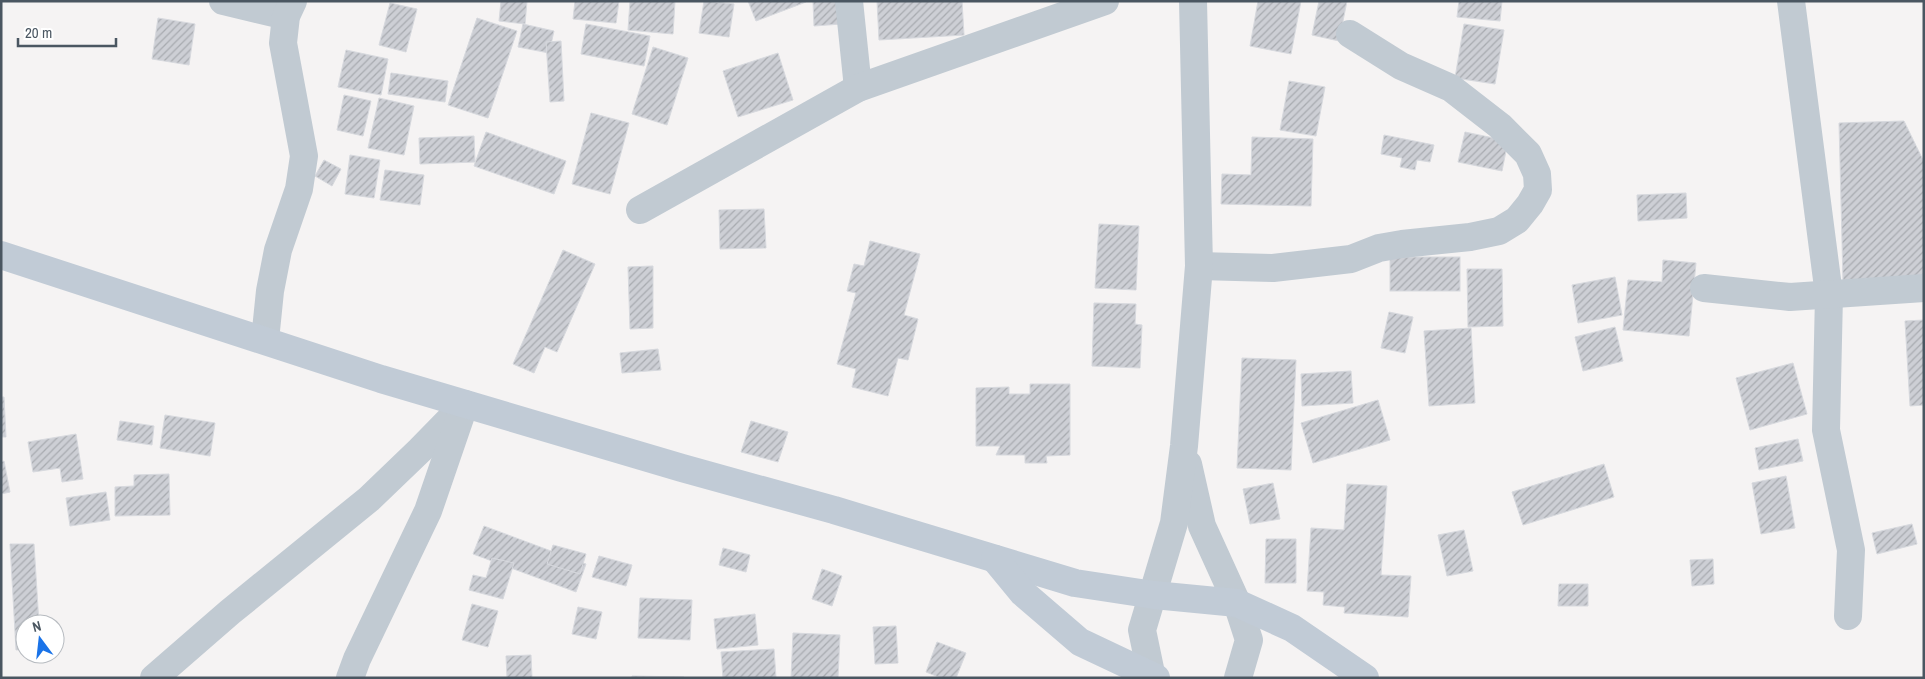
<svg xmlns="http://www.w3.org/2000/svg" width="1925" height="679" font-family="'Archivo Narrow',sans-serif">
	<style>
		.building { fill: url(#building-hatch); stroke: #d7d9de }
		.lines { fill: none; stroke-linecap: round; stroke-linejoin: round }
		.street { stroke: #c1cad2; stroke-width: 28 }
		.secondary { stroke: #c1cbd6; stroke-width: 28 }
	</style>
	<defs>
		<pattern id="building-hatch" width="6" height="6" patternUnits="userSpaceOnUse" patternTransform="scale(1.25)"><rect width="6" height="6" fill="#cdcfd5"/><path d="M-1 1l2-2M0 6l6-6M5 7l2-2" fill="none" stroke="#a8abb0"/></pattern>
	</defs>
	<rect width="100%" height="100%" fill="#f5f3f3"/>
	<!-- building -->
	<g class="building">
		<path d="M501,1H527L525,24L499,21Z"/>
		<path d="M575,1H619L616,23L573,19Z"/>
		<path d="M630,1H675L673,34L628,30Z"/>
		<path d="M704,1L734,4L729,37L699,33Z"/>
		<path d="M748,1H806V2L756,21Z"/>
		<path d="M813,1H840L841,24L814,26Z"/>
		<path d="M877,1H962L964,35L879,40Z"/>
		<path d="M1258,1H1301L1291,54L1250,46Z"/>
		<path d="M1319,1H1347L1339,41L1312,35Z"/>
		<path d="M1459,1H1502L1500,21L1457,17Z"/>
		<path d="M390,3L417,9L406,52L379,45Z"/>
		<path d="M158,18L195,24L189,65L152,59Z"/>
		<path d="M477,18L517,31L488,118L448,105Z"/>
		<path d="M523,24L554,31L549,53L518,47Z"/>
		<path d="M586,24L650,36L644,66L581,54Z"/>
		<path d="M1464,24L1504,30L1495,84L1455,78Z"/>
		<path d="M561,41L564,101L550,102L546,42Z"/>
		<path d="M653,47L688,58L667,125L632,114Z"/>
		<path d="M346,50L388,59L381,95L338,87Z"/>
		<path d="M778,53L793,100L738,117L723,71Z"/>
		<path d="M391,73L448,81L445,102L388,94Z"/>
		<path d="M1289,81L1325,87L1316,136L1280,130Z"/>
		<path d="M344,95L371,101L363,136L337,130Z"/>
		<path d="M379,98L414,106L404,155L368,148Z"/>
		<path d="M591,113L629,123L610,194L572,184Z"/>
		<path d="M1904,121L1924,162V279L1843,281L1839,123Z"/>
		<path d="M486,132L566,161L554,194L474,166Z"/>
		<path d="M1465,132L1508,141L1502,171L1458,162Z"/>
		<path d="M1384,135L1434,145L1430,162L1417,160L1415,170L1400,167L1402,158L1381,154Z"/>
		<path d="M474,136L475,162L420,164L419,138Z"/>
		<path d="M1252,137L1313,139L1311,206L1221,204L1222,174L1251,175Z"/>
		<path d="M350,155L380,160L374,198L345,194Z"/>
		<path d="M324,160L341,169L332,186L315,176Z"/>
		<path d="M385,170L424,175L420,205L380,200Z"/>
		<path d="M1686,193L1687,218L1638,221L1637,195Z"/>
		<path d="M764,209L766,248L720,249L719,210Z"/>
		<path d="M1099,224L1139,226L1136,290L1095,288Z"/>
		<path d="M870,241L920,254L904,315L918,319L908,360L898,358L888,396L852,387L856,369L837,364L856,293L847,291L854,264L864,266Z"/>
		<path d="M563,250L595,264L557,352L545,347L534,373L513,364Z"/>
		<rect x="1390" y="257" width="70" height="34"/>
		<path d="M1663,260L1696,263L1689,336L1623,330L1628,280L1662,282Z"/>
		<path d="M653,266V328L630,329L628,267Z"/>
		<path d="M1467,269H1502L1503,326L1468,327Z"/>
		<path d="M1615,277L1622,315L1578,323L1572,285Z"/>
		<path d="M1094,303L1136,304L1135,324L1142,325L1140,368L1092,366Z"/>
		<path d="M1389,312L1413,317L1405,353L1381,348Z"/>
		<path d="M1924,320V405L1910,406L1905,321Z"/>
		<path d="M1615,327L1623,361L1583,371L1575,337Z"/>
		<path d="M1471,328L1475,403L1429,406L1424,331Z"/>
		<path d="M658,349L661,370L622,373L620,353Z"/>
		<path d="M1242,358L1296,360L1291,470L1237,468Z"/>
		<path d="M1793,363L1807,414L1750,430L1736,378Z"/>
		<path d="M1351,371L1353,403L1302,406L1301,374Z"/>
		<path d="M1030,384H1070V455L1046,456L1047,463H1025V455H996L1000,446H976V388L1009,387V394H1030Z"/>
		<path d="M1,397H4L6,437H1Z"/>
		<path d="M1378,400L1390,440L1313,463L1301,423Z"/>
		<path d="M165,415L215,423L210,456L160,448Z"/>
		<path d="M120,421L154,426L152,445L117,440Z"/>
		<path d="M751,421L788,432L778,462L741,452Z"/>
		<path d="M76,434L83,479L62,482L60,468L33,472L28,442Z"/>
		<path d="M1798,439L1803,461L1759,470L1755,448Z"/>
		<path d="M4,461L10,492L1,494V462Z"/>
		<path d="M1604,464L1614,497L1523,525L1512,492Z"/>
		<path d="M169,474L170,515L115,516V487L134,486V475Z"/>
		<path d="M1786,476L1795,528L1761,534L1752,483Z"/>
		<path d="M1273,483L1280,519L1250,524L1243,489Z"/>
		<path d="M1347,484L1387,486L1381,575L1411,576L1408,617L1344,613L1345,607L1323,605L1324,592L1307,591L1311,528L1344,530Z"/>
		<path d="M106,492L110,520L70,526L66,498Z"/>
		<path d="M1912,524L1917,544L1877,554L1872,533Z"/>
		<path d="M484,526L586,564L576,592L473,554Z"/>
		<path d="M1464,530L1473,571L1447,576L1438,535Z"/>
		<path d="M1266,539H1296V583H1265Z"/>
		<path d="M10,544H34L39,624H25V649L16,650Z"/>
		<path d="M553,545L586,554L580,574L547,564Z"/>
		<path d="M723,548L750,555L746,572L719,565Z"/>
		<path d="M599,556L632,565L626,586L592,577Z"/>
		<path d="M492,558L514,563L503,599L469,590L473,575L486,578Z"/>
		<path d="M1713,559L1714,584L1692,586L1690,560Z"/>
		<path d="M822,569L842,576L832,606L812,599Z"/>
		<path d="M1559,584H1588V606H1558Z"/>
		<path d="M640,598L692,600L690,640L638,638Z"/>
		<path d="M472,604L498,611L488,647L462,640Z"/>
		<path d="M578,607L602,612L596,639L572,634Z"/>
		<path d="M755,614L758,645L717,649L714,619Z"/>
		<path d="M896,626L898,663L875,664L873,627Z"/>
		<path d="M793,633L840,635L838,678H791Z"/>
		<path d="M937,642L966,653L956,678H941L926,672Z"/>
		<path d="M774,649L776,678H723L721,652Z"/>
		<path d="M531,655L532,678H507L506,656Z"/>
		<path d="M632,676L684,677V678H632Z"/>
	</g>
	<g class="lines">
		<!-- street -->
		<g class="street">
			<path d="M223,1L286,16"/>
			<path d="M849,1L858,88"/>
			<path d="M1791,1L1829,295L1826,430L1851,550L1848,616"/>
			<path d="M640,210L858,88L1105,1"/>
			<path d="M1199,266L1273,268L1351,259L1379,248L1402,244L1470,237L1499,231L1517,220L1530,204L1538,190L1537,174L1528,154L1500,126L1451,88L1401,66L1350,34"/>
			<path d="M1704,288L1790,297L1924,288"/>
			<path d="M265,340L270,291L278,250L299,189L304,156L283,43L286,16L293,1"/>
			<path d="M1188,464L1202,526L1237,603L1249,640L1238,678"/>
			<path d="M154,678L230,612L369,499L420,450L465,404"/>
			<path d="M350,678L357,659L428,511L462,412"/>
			<path d="M1152,678L1142,630L1174,523L1184,446L1199,266L1193,1"/>
		</g>
		<!-- secondary -->
		<g class="secondary">
			<path d="M1,255L381,379L682,468L834,510L1075,583L1154,595L1237,603L1292,628L1365,678"/>
			<path d="M995,559L1023,593L1080,642L1156,678"/>
		</g>
	</g>
	<!-- border -->
	<rect width="1925" height="679" fill="none" stroke="#4a5661" stroke-width="5"/>
	<!-- north arrow -->
	<g transform="translate(40 639) rotate(345)"><circle r="24" fill="#ffffff" stroke="#b7bbc0"/>
	<path d="M0-4L9 19L0 12L-9 19Z" fill="#1a73e8"/>
	<text y="-8" font-size="14" font-weight="bold" text-anchor="middle" fill="#4a5661">N</text>
	</g>
	<!-- scale -->
	<path d="M18 38v8h98v-8" fill="none" stroke="#4a5661" stroke-width="2.5"/>
	<text x="25" y="38" font-size="15" fill="#4a5661" stroke="#ffffff" stroke-width="4" paint-order="stroke">20 m</text>
</svg>
